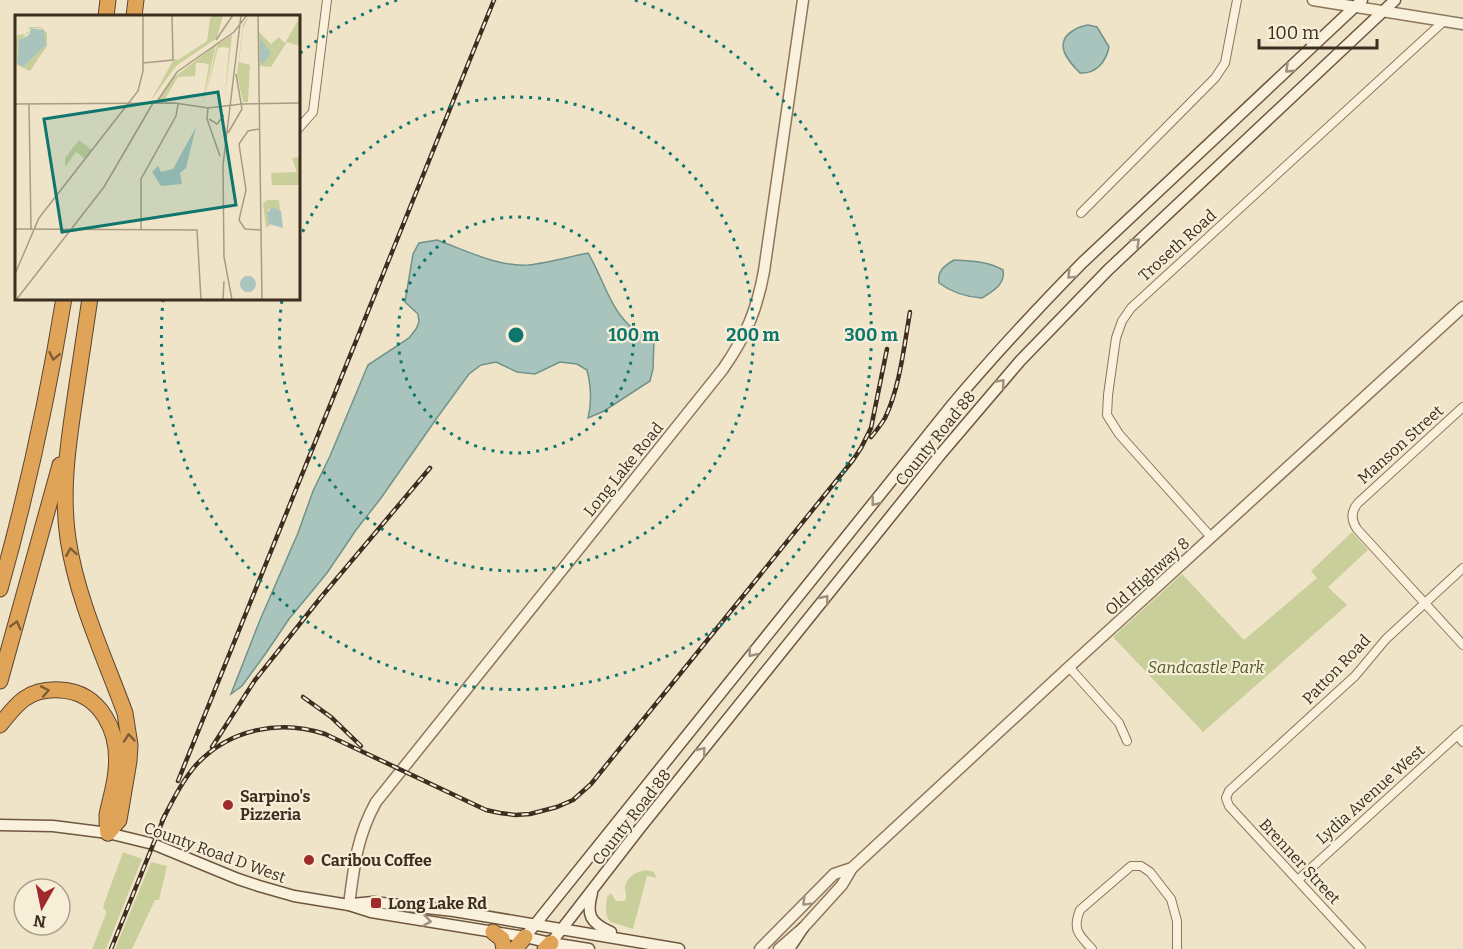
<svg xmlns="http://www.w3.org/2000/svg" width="1463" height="949" font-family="Bitter,serif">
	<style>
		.green { fill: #c9cf9b }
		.water { fill: #a9c4bc; stroke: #6f938a; stroke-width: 1.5 }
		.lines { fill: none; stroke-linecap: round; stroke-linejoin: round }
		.minor-casing { stroke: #8d765c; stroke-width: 10 }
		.tertiary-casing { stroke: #8d765c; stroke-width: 13 }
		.secondary-casing { stroke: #6f573f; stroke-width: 13 }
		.motorway-casing { stroke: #5b4430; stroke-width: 17 }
		.minor { stroke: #faf1dc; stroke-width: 8 }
		.tertiary { stroke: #faf1dc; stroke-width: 10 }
		.secondary { stroke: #faf1dc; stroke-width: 10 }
		.motorway { stroke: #e0a458; stroke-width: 15 }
		.rail-casing { stroke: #3d2e20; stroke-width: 4.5 }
		.rail { stroke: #f7eed8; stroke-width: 2; stroke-dasharray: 7; stroke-linecap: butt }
		.oneway { stroke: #9c907e }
		.oneway2 { stroke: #7e5d36 }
		.ring { fill: none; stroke: #0f766e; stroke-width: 3; stroke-dasharray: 3 6 }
		.poi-dot { fill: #9e2a2b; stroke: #f7eed8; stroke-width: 2 }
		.labels { text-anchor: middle; stroke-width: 4.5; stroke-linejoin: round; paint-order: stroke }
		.street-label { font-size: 16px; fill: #3d2e20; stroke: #f7eed8 }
		.park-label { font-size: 16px; font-style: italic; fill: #4d5a26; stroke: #f7eed8 }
		.poi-label { font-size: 16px; font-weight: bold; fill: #3d2e20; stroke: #f7eed8; text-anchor: start }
		.inset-road { fill: none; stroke: #a89b85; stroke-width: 1.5 }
		.view { fill: #0f766e; fill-opacity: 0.15; stroke: #0f766e; stroke-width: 3 }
		.inset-edge { fill: none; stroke: #3d2e20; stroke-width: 3 }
		.centre { fill: #0f766e; stroke: #f7eed8; stroke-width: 3 }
		.ring-label { font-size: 18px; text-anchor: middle; font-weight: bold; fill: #0f766e; stroke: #f7eed8; stroke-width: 4.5; stroke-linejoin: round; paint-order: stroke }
	</style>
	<rect width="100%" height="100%" fill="#f0e4c8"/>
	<!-- green -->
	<g class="green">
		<path d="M1352,532L1368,550L1328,587L1347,605L1203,732L1113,637L1182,574L1244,640L1317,578L1311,571Z"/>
		<path d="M123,852L142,859L106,949H92L106,914V911L103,908L104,904Z"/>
		<path d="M151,862L167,866L159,900H155L132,949H115Z"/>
		<path d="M646,870L654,872L657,878L647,876L633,929L611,922C604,917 606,905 607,897L611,893L616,901H625C628,893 624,893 625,886C628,875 637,872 646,870Z"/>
	</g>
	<!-- water -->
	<g class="water">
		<path d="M1088,25L1097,27L1109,47C1106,62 1096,74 1080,73C1068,61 1052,43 1074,30C1078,27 1083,26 1088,25Z"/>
		<path d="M437,240C465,250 498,267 528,265C548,263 568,257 588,253C602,276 609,306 629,325C636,332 646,336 654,340L653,369L650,381L604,411L588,418C592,402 591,386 587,370L577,364L560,362L535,374L517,372L496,362L481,365L469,374L439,415L381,498L356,530L327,573L289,619L266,653L242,686L231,694L260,620L298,533L313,491L330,456L368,365L409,338L416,329L419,322L418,314L405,302L413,254L419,243Z"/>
		<path d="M954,260C970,261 988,261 1003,270C1006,284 993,291 982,298C967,297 951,292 939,283C937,271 944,266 954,260Z"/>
	</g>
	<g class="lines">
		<defs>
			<g id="minor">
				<path d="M298,129L313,112L327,0"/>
				<path d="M1081,213L1215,78L1225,63L1237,0"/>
				<path d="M1463,407L1358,503C1351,511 1351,520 1357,529L1463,645"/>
				<path d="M1211,537L1119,434L1107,415L1108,395L1116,338L1122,321L1131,308L1444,21"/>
				<path d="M1069,667L1119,723L1127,741"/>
				<path d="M1457,735L1463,742"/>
				<path d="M1298,880L1463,730"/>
				<path d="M1092,949C1079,935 1072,930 1080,910L1131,866H1141L1150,872L1171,899L1177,921V949"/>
				<path d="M1361,949L1229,806L1226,798L1229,791L1355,676L1386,639L1463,568"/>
			</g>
			<g id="tertiary">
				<path d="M1313,0L1463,24"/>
				<path d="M349,905C354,866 357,836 376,802L723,369C746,336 757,310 764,271L803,0"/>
				<path d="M760,949L834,874L852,868"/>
				<path d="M779,949L803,928L842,885L852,868L1069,667L1463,307"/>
			</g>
			<g id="secondary">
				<path d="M0,825L53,826L108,833L153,844L238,879L259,886L294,896L349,905L371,912L525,937L551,943L589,949"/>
				<path d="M592,893C586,915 590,923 611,932"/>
				<path d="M352,904L373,902L454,911L679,949"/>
				<path d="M525,937L952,405C993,356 1037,309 1082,263L1362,0"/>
				<path d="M551,943L640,828L940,455L1020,361L1108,270L1395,0"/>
				<path d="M789,949L803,928"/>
			</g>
			<g id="motorway">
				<path d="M106,16L108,0"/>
				<path d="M134,16L136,0"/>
				<path d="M90,298C85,332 80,365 75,398C68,445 61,491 68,539C77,599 104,656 125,713L130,745L129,761L119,820L108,833"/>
				<path d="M0,589C27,493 48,396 64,298"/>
				<path d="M0,681L60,465"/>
				<path d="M0,725C17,703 29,688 60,690C101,692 120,732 116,770C115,785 110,800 107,815C107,821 107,827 108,833"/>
				<path d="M493,932L502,939L504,949"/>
				<path d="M515,949L525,937"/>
				<path d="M545,949L551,943"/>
			</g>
		</defs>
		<!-- minor casing -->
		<use href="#minor" class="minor-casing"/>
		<!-- tertiary casing -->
		<use href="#tertiary" class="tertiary-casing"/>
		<!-- secondary casing -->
		<use href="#secondary" class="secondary-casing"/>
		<!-- motorway casing -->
		<use href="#motorway" class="motorway-casing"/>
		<!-- minor -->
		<use href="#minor" class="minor"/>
		<!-- tertiary -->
		<use href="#tertiary" class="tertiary"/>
		<!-- secondary -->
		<use href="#secondary" class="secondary"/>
		<!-- motorway -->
		<use href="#motorway" class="motorway"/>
		<defs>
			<g id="rail">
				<path d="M871,437C876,431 881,425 885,418C900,387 904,346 910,312"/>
				<path d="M303,697L331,717L361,746"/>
				<path d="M212,747L255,680L322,596L430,468"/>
				<path d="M178,781L494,0"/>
				<path d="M162,821C172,802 182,781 196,765C229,729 280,719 325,734L486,810L500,813L515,815L530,814L557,807L573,800L591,784L853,460L861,448L871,428L887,349"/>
				<path d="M111,949L165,815"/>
			</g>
		</defs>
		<!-- rail casing -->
		<use href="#rail" class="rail-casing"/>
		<!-- rail -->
		<use href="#rail" class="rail"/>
	</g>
	<!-- one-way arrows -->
	<defs><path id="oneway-chevron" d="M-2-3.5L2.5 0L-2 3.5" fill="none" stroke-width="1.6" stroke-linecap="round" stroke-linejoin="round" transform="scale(1.5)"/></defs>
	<g class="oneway">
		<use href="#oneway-chevron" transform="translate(1289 69) rotate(137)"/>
		<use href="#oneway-chevron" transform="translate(1136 242) rotate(-44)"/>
		<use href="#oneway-chevron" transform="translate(1071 275) rotate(135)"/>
		<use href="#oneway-chevron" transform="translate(1001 383) rotate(-49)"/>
		<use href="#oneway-chevron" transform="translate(875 502) rotate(129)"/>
		<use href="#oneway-chevron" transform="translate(825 599) rotate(-51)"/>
		<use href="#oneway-chevron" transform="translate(752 653) rotate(129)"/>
		<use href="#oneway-chevron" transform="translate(702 751) rotate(-51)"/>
		<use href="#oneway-chevron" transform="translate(806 902) rotate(135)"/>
		<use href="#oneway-chevron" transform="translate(427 921) rotate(9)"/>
	</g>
	<g class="oneway2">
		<use href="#oneway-chevron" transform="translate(54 356) rotate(101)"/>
		<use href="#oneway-chevron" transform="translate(71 552) rotate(-100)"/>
		<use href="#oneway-chevron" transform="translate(16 625) rotate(-75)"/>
		<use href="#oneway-chevron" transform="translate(45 691) rotate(-11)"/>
		<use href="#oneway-chevron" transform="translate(129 738) rotate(-95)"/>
	</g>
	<!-- distance rings -->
	<g class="ring">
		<circle cx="516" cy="335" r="118"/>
		<path d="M299 240A237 237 0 1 1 282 300"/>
		<path d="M300 53A355 355 0 0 1 397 0M635 0A355 355 0 1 1 163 301"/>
	</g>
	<!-- markers -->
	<g class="poi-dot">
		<circle cx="228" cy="805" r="6"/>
		<circle cx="309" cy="860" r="6"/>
		<rect x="370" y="897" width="12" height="12" rx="3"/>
	</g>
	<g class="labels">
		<!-- street labels -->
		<g class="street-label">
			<text transform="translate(1177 245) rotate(-42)" y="6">Troseth Road</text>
			<text transform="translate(935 438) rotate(-51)" y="6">County Road 88</text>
			<text transform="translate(1400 444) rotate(-42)" y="6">Manson Street</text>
			<text transform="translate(623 469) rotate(-51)" y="6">Long Lake Road</text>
			<text transform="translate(1147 576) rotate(-42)" y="6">Old Highway 8</text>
			<text transform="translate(1336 669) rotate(-46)" y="6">Patton Road</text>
			<text transform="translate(1370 794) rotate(-42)" y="6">Lydia Avenue West</text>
			<text transform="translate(631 817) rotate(-52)" y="6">County Road 88</text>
			<text transform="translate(215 852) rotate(20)" y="6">County Road D West</text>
			<text transform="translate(1300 861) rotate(47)" y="6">Brenner Street</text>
		</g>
		<!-- park labels -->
		<g class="park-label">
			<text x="1206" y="673">Sandcastle Park</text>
		</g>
		<!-- poi labels -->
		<g class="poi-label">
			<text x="240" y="802">Sarpino's<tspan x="240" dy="18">Pizzeria</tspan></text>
			<text x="321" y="866">Caribou Coffee</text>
			<text x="388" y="909">Long Lake Rd</text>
		</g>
	</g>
	<!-- overview -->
	<g transform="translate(15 15)">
		<rect width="285" height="285" fill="#f0e4c8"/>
		<path d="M199,0H208L202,23L161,51L135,87L159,44L163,45L192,26L195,3ZM235,0L228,13L224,47L235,50L233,87H228L222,59L228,9ZM285,2V31L272,27L256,52L244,51V17L256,29L264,22L270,28ZM14,12H26L32,18V31L15,56L2,50L0,31L2,20L13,19ZM15,13H26L30,31L8,52L2,48L3,30ZM217,20L209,89L214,33L208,32L203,33L188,90L202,30ZM201,30L187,90L194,50L189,48H181L180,61L163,62L148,87L144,85L157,64ZM64,125L77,135L70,144L61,137L50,152V143ZM285,142V170H257L256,158L282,157L277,143ZM252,185H264L265,195L253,194L255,211L251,212L248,189Z" fill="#c9cf9b" fill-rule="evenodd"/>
		<path d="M16,13L29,15L31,30L8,52L2,48L4,25L14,20ZM245,23L256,38L248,49L245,46ZM181,112L171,153L165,158L167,169L146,171L137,157L143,151L146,157L158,154ZM257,192L266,196L268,213L254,209L252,198ZM225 269a8 8 0 1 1 16 0a8 8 0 1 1-16 0Z" fill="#a9c4bc"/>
		<path class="inset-road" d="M243,0L247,285M201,25L218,0M128,48L158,45L157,0M141,88L162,57L219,17L232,0M0,89L160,88L193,93L227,89M14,89L16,214M227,89L285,88M193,93L192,104L205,141M194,104L202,109L209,100M244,114L233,116L224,129L231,175L224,205L230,214L246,215M213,118L227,94L221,59M0,214L182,215L186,285M126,215V164L161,101L163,89M0,259L24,203L123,76L128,56V0M1,285L89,172L138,88M208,285L209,266M217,285L209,242L208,150L226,0"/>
		<path class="view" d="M203,77L221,190L47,217L29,104Z"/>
		<rect width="285" height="285" class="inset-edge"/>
	</g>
	<circle cx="516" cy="335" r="9" class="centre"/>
	<g class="ring-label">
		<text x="634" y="341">100 m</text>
		<text x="753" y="341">200 m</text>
		<text x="871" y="341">300 m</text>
	</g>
	<!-- north arrow -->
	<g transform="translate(42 907) rotate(189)"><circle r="28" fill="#f7eed8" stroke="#ada18e" stroke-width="1.5"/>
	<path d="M0-4.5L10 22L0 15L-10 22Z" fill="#9e2a2b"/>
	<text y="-9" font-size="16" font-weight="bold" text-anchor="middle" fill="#3d2e20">N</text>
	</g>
	<!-- scale -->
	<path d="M1259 39v9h118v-9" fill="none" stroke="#3d2e20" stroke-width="3"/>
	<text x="1268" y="39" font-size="18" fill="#3d2e20" stroke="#f7eed8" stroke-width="4.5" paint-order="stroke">100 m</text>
</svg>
